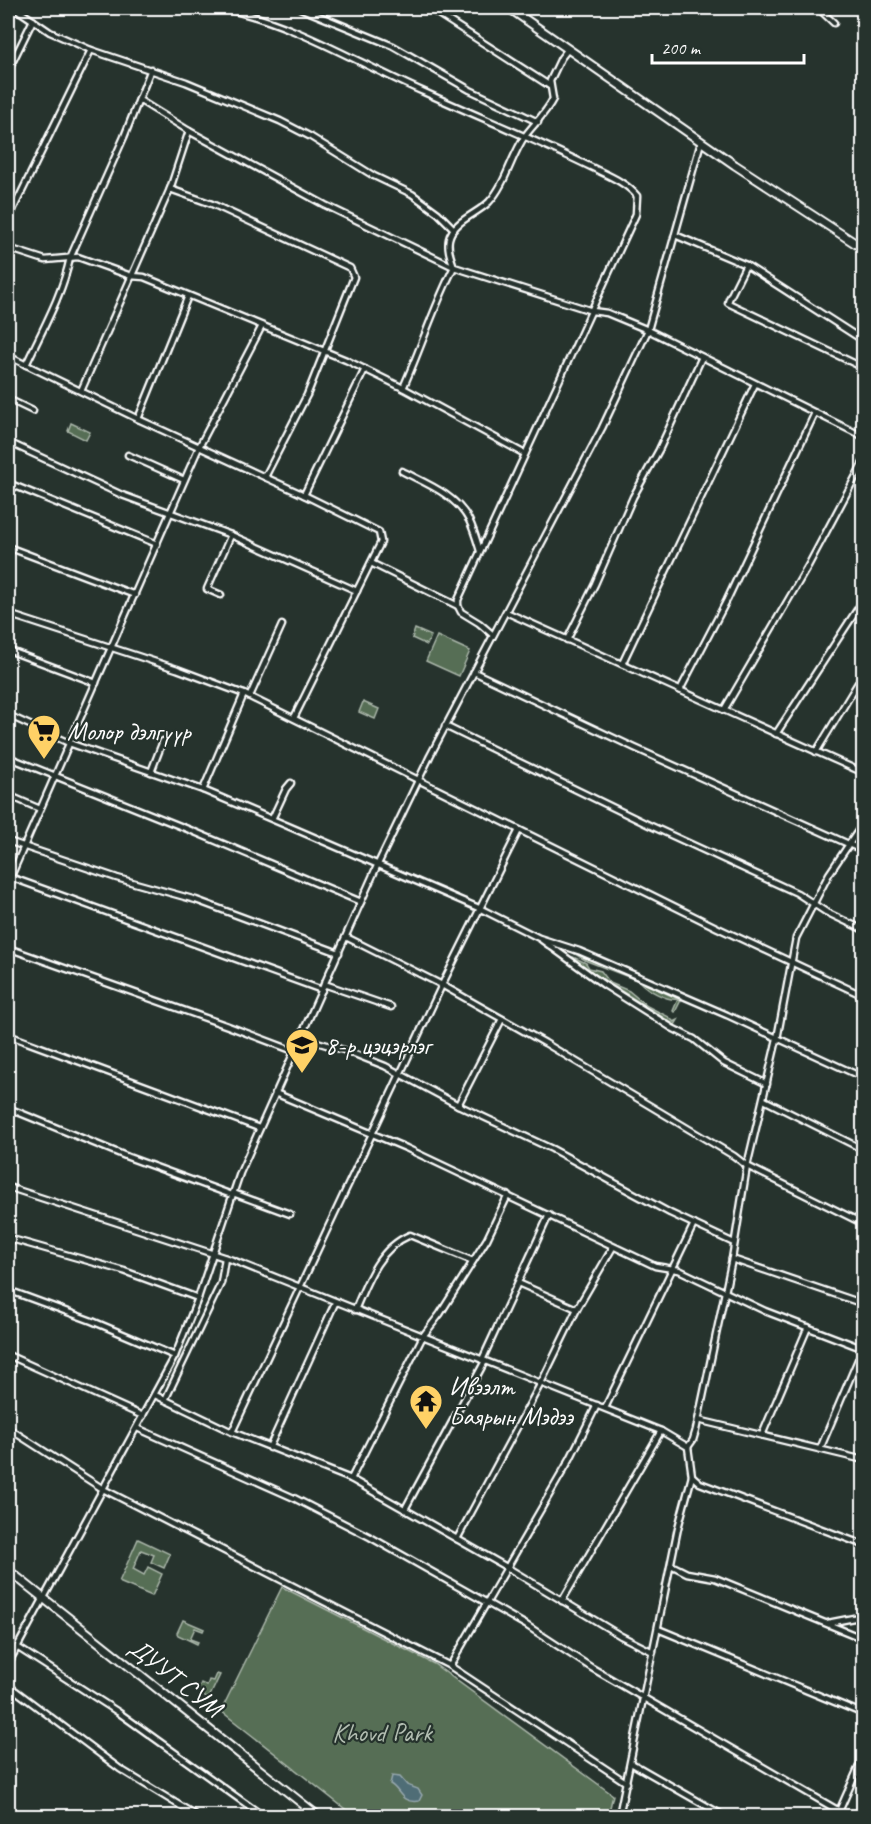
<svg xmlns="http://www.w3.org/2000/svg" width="871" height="1824" font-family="Caveat,sans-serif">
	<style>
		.green { fill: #566e54; stroke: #aab6aa; stroke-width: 1.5 }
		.water { fill: #506d76; stroke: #96a7ad; stroke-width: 1.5 }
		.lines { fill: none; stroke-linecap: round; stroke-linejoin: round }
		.minor-casing { stroke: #fff; stroke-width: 9 }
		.secondary-casing { stroke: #fff; stroke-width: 11 }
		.minor { stroke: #26332d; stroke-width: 4.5 }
		.secondary { stroke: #26332d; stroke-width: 7 }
		.labels { text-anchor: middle; stroke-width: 4.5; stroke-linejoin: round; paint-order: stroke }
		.poi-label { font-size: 26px; fill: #fff; stroke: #26332d; text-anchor: start }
		.street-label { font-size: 26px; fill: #fff; stroke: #26332d }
		.park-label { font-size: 26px; fill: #b3beb2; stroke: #26332d }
	</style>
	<rect width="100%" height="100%" fill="#26332d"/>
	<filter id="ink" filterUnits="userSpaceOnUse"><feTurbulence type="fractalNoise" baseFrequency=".0167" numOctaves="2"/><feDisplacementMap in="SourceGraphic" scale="12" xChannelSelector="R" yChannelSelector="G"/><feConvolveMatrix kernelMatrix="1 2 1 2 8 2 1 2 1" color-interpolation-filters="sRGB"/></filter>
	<g filter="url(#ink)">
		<!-- green -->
		<g class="green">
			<path d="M71,423L90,432L86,440L68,431Z"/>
			<path d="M415,629L431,636L427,645L412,638Z"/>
			<path d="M437,636L470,651L459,676L426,661Z"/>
			<path d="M363,702L379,709L375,719L359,712Z"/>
			<path d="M575,954H578L681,1000L675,1012L673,1011L678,999C667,1001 647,990 639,981L587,961Z"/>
			<path d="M573,957L586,963L589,968L601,971L610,983L629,991L647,1006L669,1017L674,1022L678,1020L675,1025L579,964L573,960Z"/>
			<path d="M138,1539L170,1554L164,1568L151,1562L154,1555L141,1550L133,1569L144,1575L148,1567L162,1574L152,1596L119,1582Z"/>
			<path d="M282,1587L434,1664L613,1795L608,1816H354L221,1711Z"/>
			<path d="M183,1620L204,1629L203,1631L195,1628L190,1639L198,1642L197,1644L178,1635L177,1633Z"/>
			<path d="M217,1674L220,1675L209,1698H206L198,1690L201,1683L207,1686L209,1680L214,1681Z"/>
		</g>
		<!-- water -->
		<path class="water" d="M392,1776L400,1777L407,1785L418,1789L422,1795L419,1801C400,1804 401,1790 390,1784Z"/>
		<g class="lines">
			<defs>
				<g id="minor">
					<path d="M15,8L50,32L91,50L186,82L280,121L311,137L374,176L412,194L438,213L454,229"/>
					<path d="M221,8C293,22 357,63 424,92C479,117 536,140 591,167C607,175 626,182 637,196L636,214L458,600V606L461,612L479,623L493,635"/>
					<path d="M300,8L393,46L470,90L538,122"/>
					<path d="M429,8L550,86"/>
					<path d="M818,8L834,23"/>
					<path d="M8,71L33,20"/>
					<path d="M139,100L189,131L325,205L454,267L592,311L607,313L648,330L864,437"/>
					<path d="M170,189L212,204L350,268L354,277L307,395L265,477"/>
					<path d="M8,220L91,50"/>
					<path d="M675,235L746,265L864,341"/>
					<path d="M8,248L45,260L78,257L131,276L144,277L346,360L403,388L525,454"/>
					<path d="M746,265L729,299L728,303L864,368"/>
					<path d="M8,356L138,419L304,495L379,532L381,542L294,718"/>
					<path d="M26,365C42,330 62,296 70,258L124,137L151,69"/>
					<path d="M403,388C421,348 434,306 454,267C451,258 447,249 449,239C453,221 477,214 489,202C506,184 511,156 525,136C534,124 546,113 553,99L550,81L561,58L568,49"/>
					<path d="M81,391L170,189L189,131"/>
					<path d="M8,399L33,411"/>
					<path d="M138,419L188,296"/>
					<path d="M8,442L122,495L231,535L357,591"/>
					<path d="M128,455L184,480"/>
					<path d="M402,471C427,484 455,494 469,520C474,530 477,541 480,551"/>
					<path d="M8,483L157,544"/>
					<path d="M304,495L365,369"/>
					<path d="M8,547L135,595"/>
					<path d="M371,563L458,606"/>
					<path d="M221,595L207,589L231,535"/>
					<path d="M506,612L864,773"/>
					<path d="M8,614L177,669L244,694L718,928L864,996"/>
					<path d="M567,640L595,584L633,497L659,450L702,357"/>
					<path d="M8,650L96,683"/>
					<path d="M622,664L755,384"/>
					<path d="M474,672L635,748L864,851"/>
					<path d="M680,690L727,600L815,413"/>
					<path d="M250,696L282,625"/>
					<path d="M724,710L808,566L864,461"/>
					<path d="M8,715L69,743L203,790L288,826L481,909L539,938L579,951L727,1015L864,1078"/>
					<path d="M445,726L649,825L797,893L826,912L864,930"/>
					<path d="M776,734L864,599"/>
					<path d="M816,752L864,673"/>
					<path d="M8,757L190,830L361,902"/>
					<path d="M151,772L163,741"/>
					<path d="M203,790L244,694"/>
					<path d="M8,795L40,809"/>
					<path d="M272,819L286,789L291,783"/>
					<path d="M8,841L117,878L196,900L339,953"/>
					<path d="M10,877L322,990"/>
					<path d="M8,883L199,447L262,326"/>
					<path d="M346,937L442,985L545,1043L734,1156L747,1166L864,1224"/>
					<path d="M542,940L604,985L672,1028L694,1039L724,1063L767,1084"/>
					<path d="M8,948L228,1026L294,1051"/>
					<path d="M324,984L391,1007"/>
					<path d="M8,1035L259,1128"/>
					<path d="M300,1037L347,1051L385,1066L458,1105L552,1149L670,1213L734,1243"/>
					<path d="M275,1093L406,1148L655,1266L679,1270L765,1311L864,1349"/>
					<path d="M764,1100L864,1150"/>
					<path d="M458,1105L502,1019"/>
					<path d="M8,1108L128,1157L232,1195"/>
					<path d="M8,1187L232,1260L661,1431L688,1447"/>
					<path d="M233,1193L290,1214"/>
					<path d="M8,1238L124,1271L198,1298"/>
					<path d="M732,1259L864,1304"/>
					<path d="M518,1283L577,1309"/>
					<path d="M8,1290L92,1321L175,1356"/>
					<path d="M355,1310C367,1281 379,1248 410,1235L473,1261"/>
					<path d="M8,1355L143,1416"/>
					<path d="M482,1360L549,1215"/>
					<path d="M155,1395L232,1432L351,1479L508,1568L621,1636L653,1652"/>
					<path d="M165,1400L221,1283L225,1258"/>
					<path d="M605,1408L694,1224"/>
					<path d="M698,1420L864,1460"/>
					<path d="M8,1428L103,1489L450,1666L627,1783"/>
					<path d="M137,1428L294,1498L370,1537L526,1625L592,1668L839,1811"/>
					<path d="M232,1432L442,985L519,830"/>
					<path d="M762,1435L808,1327"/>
					<path d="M269,1448L335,1303"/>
					<path d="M820,1449L863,1348"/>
					<path d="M692,1476L700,1483L864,1545"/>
					<path d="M351,1479L423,1336L440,1314L487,1239L508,1195"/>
					<path d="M405,1509L485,1361"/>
					<path d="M457,1539L541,1383L577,1309L613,1247"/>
					<path d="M671,1565L687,1573L715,1578L864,1639"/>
					<path d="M562,1601L661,1431"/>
					<path d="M828,1623L864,1616"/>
					<path d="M658,1629L864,1714"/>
					<path d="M17,1647L118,1712L263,1816"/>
					<path d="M8,1664L175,1356L198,1298L240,1173L377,866L430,756L602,428L648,330L701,142"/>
					<path d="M450,1666L570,1459L597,1405"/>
					<path d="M8,1685L120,1769L197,1816"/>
					<path d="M631,1763L724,1816"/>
					<path d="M619,1816L678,1528L692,1476L688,1447L693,1440L696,1430L732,1259L747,1166L777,1039L796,938L829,874L864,822"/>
					<path d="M837,1816L864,1755"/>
				</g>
				<g id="secondary">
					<path d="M509,8L735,165L864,249"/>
					<path d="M8,1570L318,1816"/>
				</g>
			</defs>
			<!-- minor casing -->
			<use href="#minor" class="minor-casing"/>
			<!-- secondary casing -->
			<use href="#secondary" class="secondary-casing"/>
			<!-- minor -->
			<use href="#minor" class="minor"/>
			<!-- secondary -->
			<use href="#secondary" class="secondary"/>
		</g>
	</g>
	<!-- icons -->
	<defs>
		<symbol id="supermarket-pin" viewBox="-11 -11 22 30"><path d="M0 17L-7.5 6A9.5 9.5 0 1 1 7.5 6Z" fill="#ffd166" stroke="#26332d"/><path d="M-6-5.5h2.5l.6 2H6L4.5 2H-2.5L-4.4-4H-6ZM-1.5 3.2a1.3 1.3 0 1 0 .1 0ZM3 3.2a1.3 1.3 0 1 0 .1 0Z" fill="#111"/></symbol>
		<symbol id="school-pin" viewBox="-11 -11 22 30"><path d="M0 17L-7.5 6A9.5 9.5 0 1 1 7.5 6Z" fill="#ffd166" stroke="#26332d"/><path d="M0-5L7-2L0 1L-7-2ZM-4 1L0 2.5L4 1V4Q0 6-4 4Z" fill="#111"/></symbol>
		<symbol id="temple-pin" viewBox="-11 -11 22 30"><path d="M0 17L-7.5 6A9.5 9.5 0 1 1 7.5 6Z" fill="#ffd166" stroke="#26332d"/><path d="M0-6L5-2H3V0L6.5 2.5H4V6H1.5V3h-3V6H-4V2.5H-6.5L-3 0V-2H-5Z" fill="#111"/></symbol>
	</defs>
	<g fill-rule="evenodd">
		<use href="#supermarket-pin" x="25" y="712" width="38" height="52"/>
		<use href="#school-pin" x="283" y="1026" width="38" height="52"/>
		<use href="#temple-pin" x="407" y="1382" width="38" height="52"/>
	</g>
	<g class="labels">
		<!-- poi labels -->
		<g class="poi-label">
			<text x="67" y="740">Молор дэлгүүр</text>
			<text x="325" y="1054">8-р цэцэрлэг</text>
			<text x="449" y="1395">Ивээлт<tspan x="449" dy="30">Баярын Мэдээ</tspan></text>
		</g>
		<!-- street labels -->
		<g class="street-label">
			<text transform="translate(176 1677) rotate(38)" y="9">ДУУТ СУМ</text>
		</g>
		<!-- park labels -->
		<g class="park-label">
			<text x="382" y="1741">Khovd Park</text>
		</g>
	</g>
	<!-- margin -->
	<rect width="871" height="1824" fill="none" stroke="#26332d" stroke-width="30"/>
	<rect x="15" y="15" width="841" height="1794" fill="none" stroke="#fff" stroke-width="2" filter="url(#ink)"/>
	<!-- scale -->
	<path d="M652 54v9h152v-9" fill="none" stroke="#ffffff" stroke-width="3"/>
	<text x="661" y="54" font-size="18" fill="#ffffff" stroke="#26332d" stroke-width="4.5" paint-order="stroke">200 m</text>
</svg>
